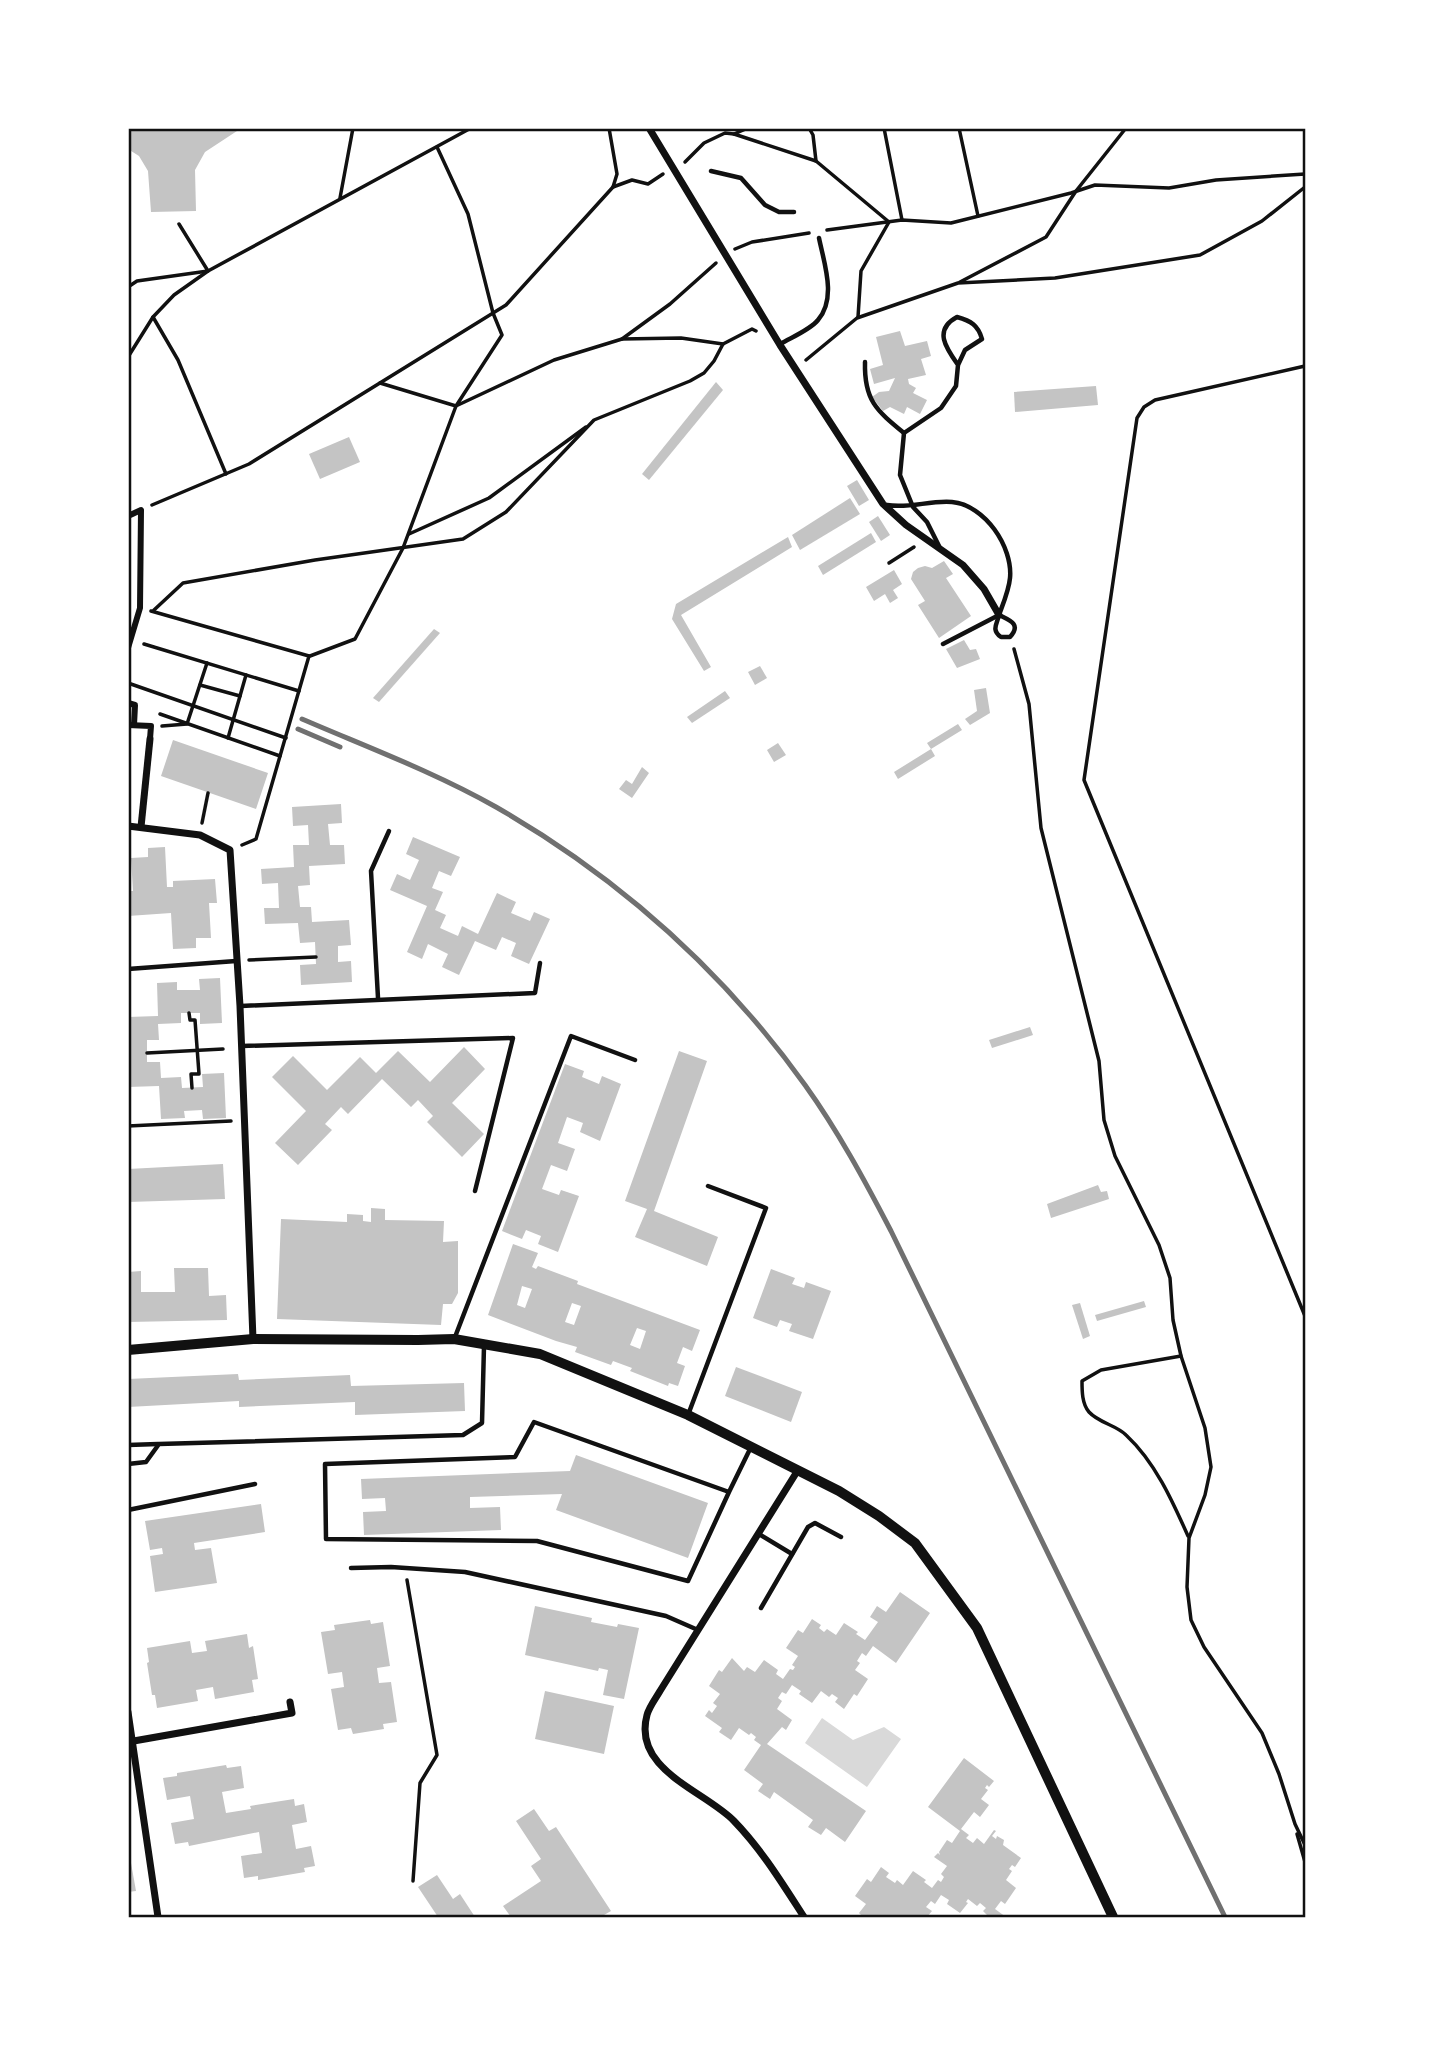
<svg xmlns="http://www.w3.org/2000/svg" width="1433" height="2045" font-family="Karla,sans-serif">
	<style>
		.water { fill: #d9d9d9 }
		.building { fill: #c4c4c4; fill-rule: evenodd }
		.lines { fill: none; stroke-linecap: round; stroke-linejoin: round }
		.path { stroke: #111; stroke-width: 3.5 }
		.service { stroke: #111; stroke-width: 4.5 }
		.pedestrian { stroke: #111; stroke-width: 6 }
		.minor { stroke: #111; stroke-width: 7 }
		.tertiary { stroke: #111; stroke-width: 10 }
		.rail { stroke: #707070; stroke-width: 5 }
		.neatline { fill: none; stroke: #111; stroke-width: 2.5 }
	</style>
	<rect width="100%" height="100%" fill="#fff"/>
	<!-- water -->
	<path class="water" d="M822,1718L853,1740L884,1727L901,1739L867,1787L805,1743Z"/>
	<!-- building -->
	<g class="building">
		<path d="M128,128H235L237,131L205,152L195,170L196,211L151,212L148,171L139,156L128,149Z"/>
		<path d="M900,331L905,346L927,341L931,356L921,359L926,375L908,379L909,384L916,388L913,393L927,400L920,414L907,407L904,414L890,407L883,411L872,397L879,392L889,391L895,378L874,384L870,369L883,365L876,337Z"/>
		<path d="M716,382L723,390L649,480L642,474Z"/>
		<path d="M1096,386L1098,405L1015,412L1014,392Z"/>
		<path d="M349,437L360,462L320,479L309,454Z"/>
		<path d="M857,480L869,500L859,506L847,486Z"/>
		<path d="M850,498L860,514L800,550L792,535Z"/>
		<path d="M878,516L890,535L881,541L869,522Z"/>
		<path d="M871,533L876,542L823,575L818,566Z"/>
		<path d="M788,537L792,547L681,615L711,667L704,671L672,619L676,604Z"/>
		<path d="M944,561L953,574L946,578L971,616L939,638L918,605L925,601L911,579L913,572L918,568L925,566L932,568Z"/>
		<path d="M894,570L902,584L893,590L898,598L890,603L885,594L874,601L866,587Z"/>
		<path d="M434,629L440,633L379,702L373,698Z"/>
		<path d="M964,640L970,650L976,649L980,659L957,668L946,649Z"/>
		<path d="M760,666L767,678L755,685L748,672Z"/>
		<path d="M986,688L990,713L970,725L965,719L977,711L974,690Z"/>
		<path d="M725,691L730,698L692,723L687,717Z"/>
		<path d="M958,724L962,730L931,749L935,756L898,779L894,772L931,749L927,743Z"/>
		<path d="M173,740L268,773L256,809L161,776Z"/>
		<path d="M778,743L786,755L774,762L767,750Z"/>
		<path d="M642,767L649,773L632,798L619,789L626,780L632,784Z"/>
		<path d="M341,804L342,823L328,824L330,845H344L345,864L309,866L310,885L298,886L300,907H311L312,922L349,920L351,945L338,946V962L351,961L352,982L301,985L300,965L316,964L315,942L300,943L298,923L265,924L264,908H279L278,883L262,884L261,869L294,867L293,845H309L308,825L293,826L292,807Z"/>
		<path d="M413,837L460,857L451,876L439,871L432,888L443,892L435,910L446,915L440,928L458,936L462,926L478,934L497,893L516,902L511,913L530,921L534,912L550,919L529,964L511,956L516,943L502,937L496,950L475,941L459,975L442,967L448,954L428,944L422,959L407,952L427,906L390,890L397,874L410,880L419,860L406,854Z"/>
		<path d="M165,847L167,887H173V881L215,879L217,903H209L211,938H196V948L173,949L171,913L128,916V891H133L131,858L148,857V848Z"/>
		<path d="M220,978L222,1023L200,1024V1013H181V1023L158,1024L159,1040H147V1062H160L161,1078L181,1077L182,1088L203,1087L202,1074L224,1073L226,1118L203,1119L202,1110L184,1111L185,1118L161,1119L159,1086L128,1087V1017L158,1016L157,983L177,982V990H200L199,979Z"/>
		<path d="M1030,1027L1033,1035L992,1048L989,1040Z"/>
		<path d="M464,1047L485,1069L452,1103L484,1134L462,1157L427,1122L433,1116L418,1100L411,1107L382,1079L348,1114L341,1107L325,1124L332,1130L298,1165L275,1143L306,1111L272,1077L293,1056L327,1090L360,1057L376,1073L398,1051L430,1082Z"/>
		<path d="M679,1051L707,1061L654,1211L718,1237L707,1266L635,1237L647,1209L625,1201Z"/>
		<path d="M565,1064L584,1071L582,1077L599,1084L602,1076L621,1084L600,1141L580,1132L583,1123L567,1117L558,1143L575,1149L567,1171L551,1165L542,1189L559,1195L561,1190L579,1196L558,1252L538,1244L541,1236L526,1230L522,1239L502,1231Z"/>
		<path d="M223,1164L225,1199L128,1202V1169Z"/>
		<path d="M1098,1185L1101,1192L1107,1191L1109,1199L1051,1218L1047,1204Z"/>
		<path d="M371,1208L385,1209V1220L444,1221L443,1242L458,1241V1293L452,1304H443L441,1325L277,1319L281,1219L347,1222V1214L363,1215V1221L371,1222Z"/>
		<path d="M513,1244L538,1253L532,1267L536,1269L538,1266L578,1281L577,1284L700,1330L692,1351L683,1347L677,1363L685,1366L678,1386L669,1383L668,1386L630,1371L632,1368L613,1361L611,1365L575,1352L577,1347L556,1341L488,1315ZM522,1286L532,1289L525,1308L517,1305ZM572,1303L581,1306L574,1325L565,1322ZM637,1328L646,1331L640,1349L630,1345Z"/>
		<path d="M174,1268H208L209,1296L226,1295L227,1320L128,1322V1272L141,1271V1292H175Z"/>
		<path d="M771,1269L795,1278L792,1284L804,1288L806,1282L831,1291L813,1339L789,1331L792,1324L780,1320L777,1327L753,1318Z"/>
		<path d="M1144,1301L1146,1307L1097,1321L1095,1315Z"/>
		<path d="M1080,1303L1090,1336L1083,1339L1072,1305Z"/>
		<path d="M736,1367L802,1392L791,1422L725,1396Z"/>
		<path d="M238,1374L239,1380L350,1375L351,1386L464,1383L465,1411L355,1415V1402L239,1407V1401L128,1407V1379Z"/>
		<path d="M576,1455L708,1503L688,1558L556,1510L562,1494L470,1497V1508L500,1507L501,1530L364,1535L363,1512L386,1511L385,1498L362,1499L361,1479L570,1471Z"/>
		<path d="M261,1504L265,1532L194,1543L195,1550L211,1548L217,1583L155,1592L150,1556L163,1554L162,1548L150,1550L145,1521Z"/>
		<path d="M900,1592L930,1613L896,1663L873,1646L866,1656L862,1653L857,1661L860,1663L855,1670L868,1679L857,1696L854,1694L844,1709L835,1702L838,1698L832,1694L829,1697L821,1691L812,1703L799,1694L801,1691L792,1685L786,1694L782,1692L778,1698L782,1701L777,1709L792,1720L786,1730L782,1727L767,1744L866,1811L845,1842L826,1828L821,1835L808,1827L813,1820L774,1792L770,1799L758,1791L763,1784L744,1770L761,1745L754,1740L756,1737L751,1733L749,1735L739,1728L731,1740L719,1732L722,1728L705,1716L709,1710L712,1713L717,1706L713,1703L720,1694L709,1686L719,1670L722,1672L732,1658L744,1671L747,1667L755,1672L764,1660L778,1670L776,1674L783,1679L790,1669L793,1670L795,1667L792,1665L798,1656L786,1648L798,1630L803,1633L812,1619L821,1625L819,1628L824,1632L827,1629L836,1635L844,1623L858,1632L856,1634L865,1640L878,1622L870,1617L877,1606L886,1612Z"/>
		<path d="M535,1606L592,1618L591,1622L617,1627L618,1624L639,1628L624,1699L603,1695L608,1670L599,1668L598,1671L525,1655Z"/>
		<path d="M370,1620L371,1624L383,1622L390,1666L377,1668L379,1683L391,1682L397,1722L383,1724L384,1729L353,1734L351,1728L338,1730L331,1689L344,1687L342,1672L328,1674L321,1632L335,1630L334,1625Z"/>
		<path d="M247,1634L249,1648L253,1646L258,1679L252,1680L254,1692L215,1699L213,1687L196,1690L198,1701L157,1708L155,1695H152L147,1663L149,1662L147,1648L190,1641L192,1653L207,1651L205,1641Z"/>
		<path d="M545,1691L614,1706L604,1754L535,1739Z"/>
		<path d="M964,1758L994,1781L989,1787L987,1785L985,1788L988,1790L981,1799L989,1805L980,1817L974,1812L961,1829L969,1835L966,1838L973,1843L977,1838L984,1844L994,1830L996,1831L992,1836L996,1839L997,1836L1004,1840L1003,1845L1021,1858L1015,1867L1012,1865L1009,1869L1012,1871L1006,1880L1016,1888L1005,1904L1001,1901L995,1909L1006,1917H989L983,1911L986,1908L980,1903L977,1906L968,1899L966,1902L968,1903L960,1913L947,1904L949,1900L941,1895L935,1904L931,1901L926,1907L932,1911L927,1917H863L859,1913L866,1904L855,1896L867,1879L871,1882L881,1867L889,1873L886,1877L895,1883L897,1880L903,1885L913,1871L926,1880L924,1882L932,1888L938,1880L941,1882L944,1877L941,1874L947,1866L934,1857L938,1853L940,1855L939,1852L947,1840L952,1843L960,1831L928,1807Z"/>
		<path d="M226,1765L227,1768L241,1766L244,1788L222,1792L226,1813L251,1809L250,1806L294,1799L295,1806L304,1804L307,1822L292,1825L296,1849L311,1846L315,1866L304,1868L305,1872L258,1880V1876L244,1878L241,1856L262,1853L259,1832L189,1846L188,1842L175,1844L171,1823L194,1819L190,1796L167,1800L163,1778L177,1776V1773Z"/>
		<path d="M534,1809L549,1831L556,1827L611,1911L604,1915L606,1917H511L503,1906L541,1881L531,1866L541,1859L516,1821Z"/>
		<path d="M128,1846L136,1891L128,1892Z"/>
		<path d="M437,1875L453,1899L460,1894L475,1917H438L418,1887Z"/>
	</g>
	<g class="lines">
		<!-- path -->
		<g class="path">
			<path d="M809,128L813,135L816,161"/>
			<path d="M884,128L902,220"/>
			<path d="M959,128L978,216"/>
			<path d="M734,134L816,161L889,222L861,271L858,317"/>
			<path d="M437,147L468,214L493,313L502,335L456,406"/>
			<path d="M685,162L704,143L725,133L734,134L748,128"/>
			<path d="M613,187L632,180L648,184L663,174"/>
			<path d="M340,198L353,128"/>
			<path d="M827,230L902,220L951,223L1071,193L1095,185L1169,188L1216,180L1305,174"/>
			<path d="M735,249L752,242L809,233"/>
			<path d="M960,282L1046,237L1076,191L1126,128"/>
			<path d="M128,287L137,281L208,271L179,224"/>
			<path d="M153,317L178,360L226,474"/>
			<path d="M622,339L670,304L716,263"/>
			<path d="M128,357L153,317L174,295L208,271L471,128"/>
			<path d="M806,360L857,318L958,283L1055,278L1200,255L1262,221L1305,187"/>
			<path d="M1305,366L1155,400L1144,407L1137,418L1084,780L1305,1316"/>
			<path d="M458,405L554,360L622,339L681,338L723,344"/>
			<path d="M152,505L249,464L506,305L613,187L617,174L609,128"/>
			<path d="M409,534L489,498L586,427"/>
			<path d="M889,563L914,547"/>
			<path d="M154,610L183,583L315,560L463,539L506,512L594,420L690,381L704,373L714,361L723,344L752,329L756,331"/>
			<path d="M151,611L309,656L256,839L242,845"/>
			<path d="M144,644L299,691"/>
			<path d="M1014,649L1029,704L1041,828L1099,1061L1104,1120L1115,1156L1159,1245L1170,1278L1173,1320L1181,1356L1205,1428L1211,1467L1205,1495L1189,1538L1187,1587L1191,1620L1204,1647L1262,1733L1279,1774L1295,1824L1305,1845"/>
			<path d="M310,656L355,639L403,548L456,406L380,383"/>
			<path d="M128,683L286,738"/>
			<path d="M200,685L240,696"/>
			<path d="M160,714L280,756"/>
			<path d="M162,726L187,724L207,663"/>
			<path d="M228,738L246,675"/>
			<path d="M202,823L208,793"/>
			<path d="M249,960L316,957"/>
			<path d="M189,1013L190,1020H195L199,1074H191L192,1088"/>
			<path d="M147,1053L223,1049"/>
			<path d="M128,1126L231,1121"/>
			<path d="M1181,1356L1101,1370L1082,1381C1082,1391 1082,1404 1089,1412C1099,1423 1116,1425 1126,1435C1155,1462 1172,1500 1188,1536"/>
			<path d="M407,1580L437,1755L420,1783L413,1881"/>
			<path d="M1297,1834L1305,1862"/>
		</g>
		<!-- service -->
		<g class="service">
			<path d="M711,171L741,178L765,205L779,212H794"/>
			<path d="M780,344C792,337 810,330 818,320C837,298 824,263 819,238"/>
			<path d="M865,362C864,400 876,410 904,433"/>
			<path d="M887,505C909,509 930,500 952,502C985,505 1013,547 1010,578C1009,590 1003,604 999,615L943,644"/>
			<path d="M939,546L927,522L913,507L900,475L904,433L941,408L956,386L958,365L965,350L982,339C978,325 971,321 957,317C933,330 946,348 958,365"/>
			<path d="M999,615C1009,620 1022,624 1010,637H1001C991,630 997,624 999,615Z"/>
			<path d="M128,969L236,961"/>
			<path d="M378,998L371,871L389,831"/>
			<path d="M241,1006L535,993L540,963"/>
			<path d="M242,1046L513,1038L475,1191"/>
			<path d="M455,1337L571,1036L635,1060"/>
			<path d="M688,1415L766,1208L708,1186"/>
			<path d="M128,1445L158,1444"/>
			<path d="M128,1464L146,1462L159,1444L463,1435L482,1423L484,1346"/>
			<path d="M729,1492L688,1581L537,1541L326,1539L325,1464L515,1457L534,1422L729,1492L751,1447"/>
			<path d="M128,1510L255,1484"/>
			<path d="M759,1534L792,1554"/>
			<path d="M351,1568L391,1567L465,1572L666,1616L698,1630"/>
			<path d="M761,1608L808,1527L815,1523L841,1537"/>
		</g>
		<!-- pedestrian -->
		<g class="pedestrian">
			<path d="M128,516L141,510L140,608L128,648"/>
			<path d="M128,703L135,705L134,725"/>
			<path d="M128,725L151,726L150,739"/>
		</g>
		<!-- minor -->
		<g class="minor">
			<path d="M649,128L780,345L883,504L906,525L963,565L984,589L999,615"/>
			<path d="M128,826L200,835L230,850L240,1006L253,1339"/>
			<path d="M141,827L150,739"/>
			<path d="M798,1470L660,1691C656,1698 649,1707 647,1715C632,1770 705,1791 734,1821C762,1850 782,1883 804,1917"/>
			<path d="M128,1712L158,1917"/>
			<path d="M128,1742L292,1713L290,1702"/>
		</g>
		<!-- tertiary -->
		<path class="tertiary" d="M128,1350L253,1339L418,1340L454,1339L540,1354L688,1415L839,1491L879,1516L915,1543L977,1628L1113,1917"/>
		<!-- rail -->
		<g class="rail">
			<path d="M302,719C367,747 434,772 496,807C618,877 723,971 805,1085C838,1131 865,1181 891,1231L1225,1917"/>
			<path d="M298,729L340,747"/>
		</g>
	</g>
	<!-- border -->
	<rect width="1433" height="2045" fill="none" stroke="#ffffff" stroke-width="259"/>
	<rect x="130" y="130" width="1174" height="1786" class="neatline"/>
</svg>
